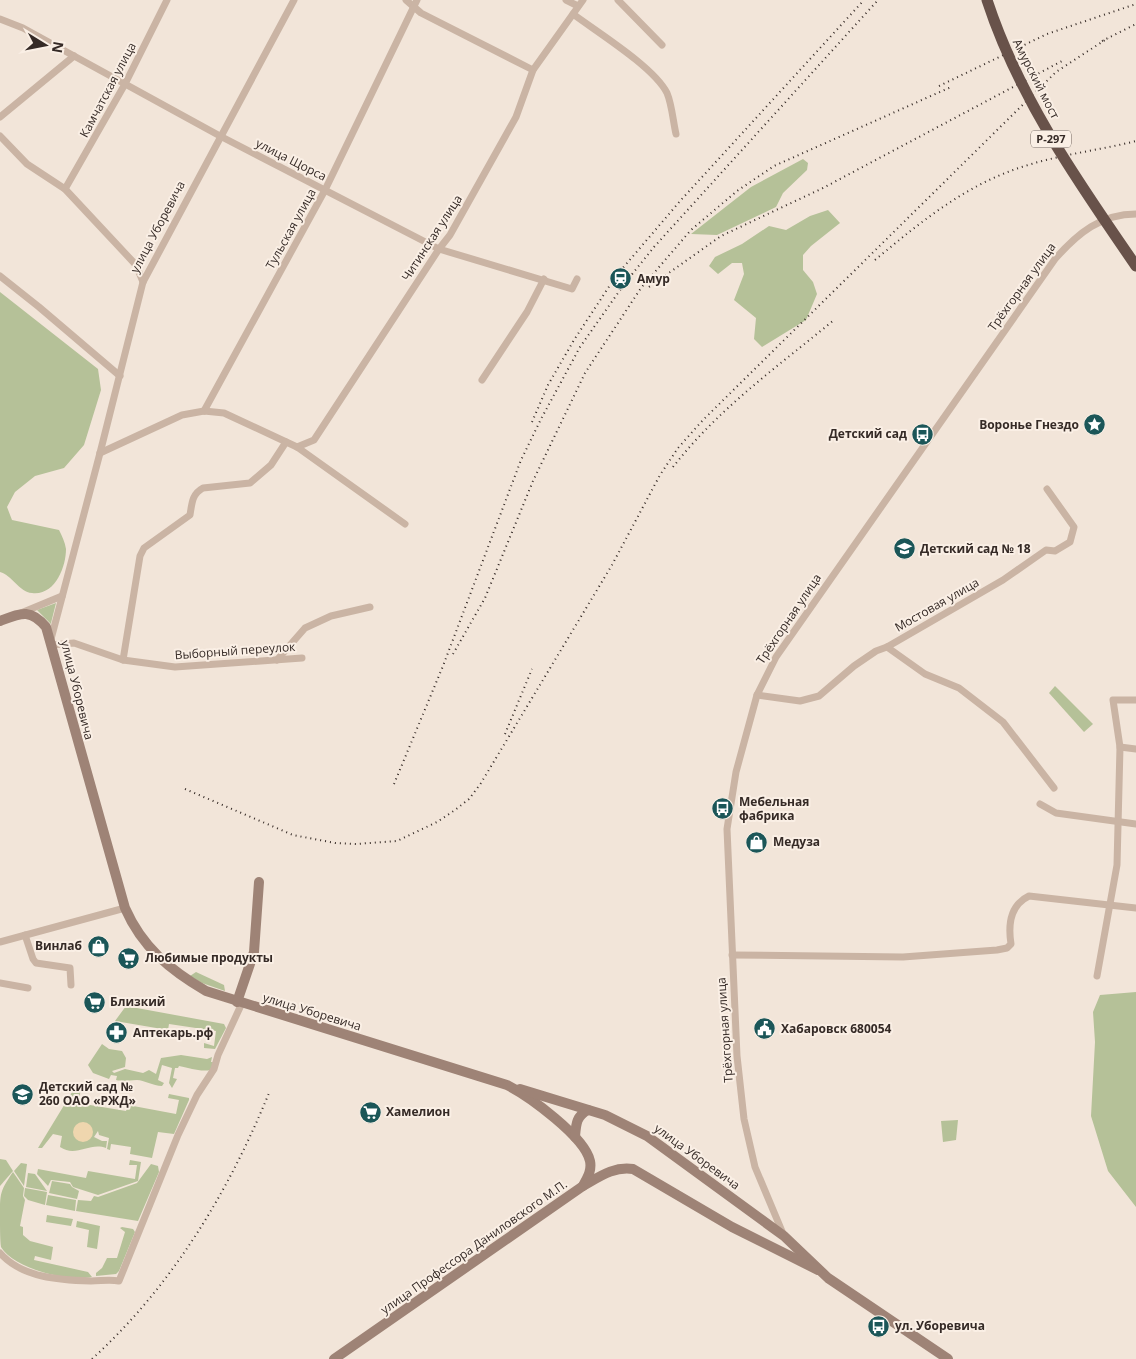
<svg xmlns="http://www.w3.org/2000/svg" width="1136" height="1359" font-family="'Open Sans',sans-serif">
	<style>
		.green { fill: #b5c198 }
		.sand { fill: #efd6ae }
		.lines { fill: none; stroke-linecap: round; stroke-linejoin: round }
		.minor { stroke: #cab4a4; stroke-width: 7 }
		.secondary { stroke: #9e8376; stroke-width: 10 }
		.rail { stroke: #352a26; stroke-width: 2; stroke-dasharray: 1 4; stroke-linecap: butt }
		.trunk-bridge { stroke: #68524a; stroke-width: 11 }
		.labels { text-anchor: middle; stroke-width: 4; stroke-linejoin: round; paint-order: stroke }
		.shield { fill: #faefe5; stroke: #70655f; stroke-width: 1 }
		.shield-label { font-size: 11px; font-weight: bold; fill: #352a26 }
		.street-label { font-size: 12px; fill: #352a26; stroke: #faefe5 }
		.poi-label { font-size: 12px; font-weight: bold; fill: #352a26; stroke: #faefe5; text-anchor: start }
	</style>
	<rect width="100%" height="100%" fill="#f2e5d9"/>
	<!-- green -->
	<g class="green">
		<path d="M803,159L808,163L807,170L783,193L776,207L717,235L691,234L751,187Z"/>
		<path d="M828,210L840,223L811,246L803,255V270L813,282L817,294L806,320L762,347L754,339L756,318L734,300L744,274L742,263H732L718,274L709,266L715,257L742,244L769,226L786,230L810,216Z"/>
		<path d="M0,292L98,369L101,390L84,445L64,468L35,476L15,492L7,507L12,520L59,530C62,536 65,542 66,549C66,567 55,596 32,593C19,592 12,575 0,572Z"/>
		<path d="M56,603L51,623V624L37,610Z"/>
		<path d="M1055,686L1093,724L1084,732L1049,693Z"/>
		<path d="M196,972L224,985L225,991L202,983L190,976Z"/>
		<path d="M1136,992V1207L1108,1171L1091,1116L1095,1042L1093,1012L1100,995Z"/>
		<path d="M126,1006L224,1024L226,1028L215,1049L204,1048V1043L214,1046L216,1031L169,1024L168,1030L115,1021Z"/>
		<path d="M102,1044L109,1049L122,1051L126,1058L125,1067L112,1071L114,1073L125,1069L143,1073L149,1070L156,1074L161,1058L181,1055L207,1059L212,1057L211,1062H213L211,1070C199,1072 191,1068 179,1066L178,1068H175L173,1078L177,1079L172,1088L169,1083L172,1068L162,1065L158,1080L164,1083L162,1086C153,1086 144,1080 137,1080C129,1080 124,1082 116,1080L117,1076L111,1075L109,1079L93,1073L88,1065Z"/>
		<path d="M77,1084L82,1085L78,1103L126,1111L128,1105L176,1114L179,1100L168,1098L169,1094L189,1098V1100L174,1134L158,1132L152,1158L130,1154L131,1147L111,1144L110,1150L107,1149L109,1138L99,1135L98,1131L94,1137L102,1141H107L106,1148C89,1142 76,1158 60,1147L62,1136L53,1134L42,1148H38Z"/>
		<path d="M958,1120L956,1140L943,1142L941,1121Z"/>
		<path d="M0,1159L6,1160L13,1171L0,1186Z"/>
		<path d="M130,1160L141,1162L138,1181L98,1195L73,1187L70,1182L51,1180L48,1186L37,1174L38,1169L86,1178L88,1171L135,1179L137,1165H129Z"/>
		<path d="M21,1163L27,1164L24,1186L14,1171Z"/>
		<path d="M151,1164L158,1166L159,1172L138,1221L76,1211L78,1200L91,1201L94,1196L98,1197L137,1183Z"/>
		<path d="M13,1172L24,1188L23,1196L25,1200L20,1226L23,1227V1235L30,1241L53,1247L51,1260L35,1256L34,1260L88,1272L92,1277C68,1282 14,1269 1,1247C0,1240 0,1225 0,1217C0,1193 0,1191 13,1172Z"/>
		<path d="M28,1173L35,1174L47,1191L26,1187Z"/>
		<path d="M52,1181L70,1184L72,1187L79,1191L77,1199L49,1193Z"/>
		<path d="M25,1188L47,1192L45,1205L28,1200L24,1196Z"/>
		<path d="M48,1195L76,1200L75,1211L46,1205Z"/>
		<path d="M47,1215L73,1219L71,1226L46,1222Z"/>
		<path d="M77,1221L100,1226L97,1249L87,1247L89,1230L76,1227Z"/>
		<path d="M122,1227L133,1229L135,1232L119,1271L116,1274L96,1276V1273L102,1268L107,1258H117L125,1232L120,1228Z"/>
	</g>
	<!-- sand -->
	<circle class="sand" cx="83" cy="1132" r="10"/>
	<g class="lines">
		<!-- minor -->
		<g class="minor">
			<path d="M406,0L421,13L533,70"/>
			<path d="M566,0L578,6"/>
			<path d="M618,0L662,45"/>
			<path d="M573,14C597,32 654,67 667,93C672,105 673,121 676,134"/>
			<path d="M0,19L23,28L220,136L439,249L572,289L577,279"/>
			<path d="M0,117L74,56"/>
			<path d="M0,136L27,164L65,189L136,265L143,282"/>
			<path d="M65,189L125,84L167,0"/>
			<path d="M0,276L39,307L120,376"/>
			<path d="M482,380L527,312L544,279"/>
			<path d="M204,411L325,190L417,0"/>
			<path d="M297,447L314,440L439,249L450,235L516,117L533,70L583,0"/>
			<path d="M100,453L182,415L204,411L224,413L297,447L405,524"/>
			<path d="M21,613L62,596"/>
			<path d="M51,639L100,453L143,282L294,0"/>
			<path d="M52,645L74,643L123,660L175,667L302,658"/>
			<path d="M887,647L925,674L959,688L1003,722L1054,788"/>
			<path d="M123,660L140,556L144,548L190,515C192,503 192,494 203,488L250,483L271,465L286,442"/>
			<path d="M277,660L305,628L331,616L370,607"/>
			<path d="M757,695L800,701L819,696L854,666L876,651L887,647L1003,580L1046,550L1055,551L1070,542L1074,527L1047,489"/>
			<path d="M1120,747L1136,749"/>
			<path d="M1040,804L1056,813L1136,824"/>
			<path d="M25,935L33,959L36,963L70,968L71,985"/>
			<path d="M0,942L125,908"/>
			<path d="M732,955L903,957L997,950L1007,948L1011,944C1008,925 1010,905 1029,896L1136,908"/>
			<path d="M1097,976L1117,865L1120,747L1113,700H1136"/>
			<path d="M0,983L28,988"/>
			<path d="M784,1236L755,1167L744,1119L737,1056L727,829L736,772L757,695L776,657L1055,259C1078,233 1101,214 1136,214"/>
			<path d="M0,1253C22,1278 60,1280 91,1281C101,1281 109,1279 119,1281L178,1135L197,1095L214,1069L218,1055L242,1003"/>
		</g>
		<!-- secondary -->
		<g class="secondary">
			<path d="M0,621C21,613 30,608 46,627L125,908C142,947 170,970 206,991L507,1085C529,1096 585,1137 590,1161C592,1171 587,1178 583,1186"/>
			<path d="M237,1002L254,952L259,882"/>
			<path d="M520,1089L605,1115L647,1136L784,1236L828,1278L948,1359"/>
			<path d="M575,1137C576,1125 576,1116 588,1110"/>
			<path d="M334,1359L583,1186C599,1177 614,1166 633,1169L732,1227L818,1270"/>
		</g>
		<!-- rail -->
		<g class="rail">
			<path d="M1102,41L1136,24"/>
			<path d="M939,86L1047,34L1136,4"/>
			<path d="M875,260C923,220 968,183 1028,165C1064,154 1100,150 1136,141"/>
			<path d="M649,287L721,236L823,188L1062,61"/>
			<path d="M532,422L548,385L574,340L616,276L681,200L864,0"/>
			<path d="M673,467C718,409 777,367 834,320"/>
			<path d="M453,654L485,598L533,481L585,373L641,288L691,230L737,191L774,166L951,87"/>
			<path d="M505,734L532,669"/>
			<path d="M394,784L443,666L521,460L541,419L580,347L625,283L654,247L878,0"/>
			<path d="M185,789L293,835L335,843L356,844L397,841L437,822L455,810L469,799L481,783L612,565L660,475L678,448L703,420L1056,72L1108,38"/>
			<path d="M92,1359C172,1286 228,1193 269,1093"/>
		</g>
		<!-- trunk-bridge -->
		<path class="trunk-bridge" d="M987,0C1019,98 1078,182 1136,266"/>
	</g>
	<!-- icons -->
	<defs>
		<symbol id="station-disc" viewBox="-11 -11 22 22"><circle r="9.5" fill="#1b5658" stroke="#faefe5"/><path d="M-3-6H3Q5-6 5-4V2Q5 4 3 4L4.5 6H3L1.5 4h-3L-3 6H-4.5L-3 4Q-5 4-5 2V-4Q-5-6-3-6ZM-3.5-4v3h7v-3ZM-3.5 1v1.5H-2V1ZM2 1v1.5H3.5V1Z" fill="#fff"/></symbol>
		<symbol id="sight-disc" viewBox="-11 -11 22 22"><circle r="9.5" fill="#1b5658" stroke="#faefe5"/><path d="M0-6L1.8-2.2L6-1.7L2.9 1.2L3.7 5.4L0 3.3L-3.7 5.4L-2.9 1.2L-6-1.7L-1.8-2.2Z" fill="#fff"/></symbol>
		<symbol id="bus-disc" viewBox="-11 -11 22 22"><circle r="9.5" fill="#1b5658" stroke="#faefe5"/><path d="M-5-6H5V4H4V6H2V4H-2V6H-4V4H-5ZM-3.5-4V0h7V-4ZM-3.5 1.2v1.5H-2V1.2ZM2 1.2v1.5H3.5V1.2Z" fill="#fff"/></symbol>
		<symbol id="school-disc" viewBox="-11 -11 22 22"><circle r="9.5" fill="#1b5658" stroke="#faefe5"/><path d="M0-5L7-2L0 1L-7-2ZM-4 1L0 2.5L4 1V4Q0 6-4 4Z" fill="#fff"/></symbol>
		<symbol id="shop-disc" viewBox="-11 -11 22 22"><circle r="9.5" fill="#1b5658" stroke="#faefe5"/><path d="M-5-2.5h2.3a2.7 3.5 0 0 1 5.4 0H5L5.5 6h-11ZM-1.5-2.5h3a1.5 2.3 0 0 0-3 0Z" fill="#fff"/></symbol>
		<symbol id="supermarket-disc" viewBox="-11 -11 22 22"><circle r="9.5" fill="#1b5658" stroke="#faefe5"/><path d="M-6-5.5h2.5l.6 2H6L4.5 2H-2.5L-4.4-4H-6ZM-1.5 3.2a1.3 1.3 0 1 0 .1 0ZM3 3.2a1.3 1.3 0 1 0 .1 0Z" fill="#fff"/></symbol>
		<symbol id="civic-disc" viewBox="-11 -11 22 22"><circle r="9.5" fill="#1b5658" stroke="#faefe5"/><path d="M-.6-6.5H3V-4.5H.6V-3L4-1V1h2V6H-6V1h2V-1L-.6-3ZM-1.2 2.5V6h2.4V2.5Z" fill="#fff"/></symbol>
		<symbol id="pharmacy-disc" viewBox="-11 -11 22 22"><circle r="9.5" fill="#1b5658" stroke="#faefe5"/><path d="M-2-6h4v4h4v4h-4v4h-4v-4h-4v-4h4Z" fill="#fff"/></symbol>
	</defs>
	<g fill-rule="evenodd">
		<use href="#station-disc" x="608" y="266" width="25" height="25"/>
		<use href="#sight-disc" x="1082" y="412" width="25" height="25"/>
		<use href="#bus-disc" x="910" y="422" width="25" height="25"/>
		<use href="#school-disc" x="892" y="536" width="25" height="25"/>
		<use href="#bus-disc" x="710" y="796" width="25" height="25"/>
		<use href="#shop-disc" x="744" y="830" width="25" height="25"/>
		<use href="#shop-disc" x="86" y="934" width="25" height="25"/>
		<use href="#supermarket-disc" x="116" y="946" width="25" height="25"/>
		<use href="#supermarket-disc" x="82" y="990" width="25" height="25"/>
		<use href="#civic-disc" x="752" y="1016" width="25" height="25"/>
		<use href="#pharmacy-disc" x="104" y="1020" width="25" height="25"/>
		<use href="#school-disc" x="10" y="1082" width="25" height="25"/>
		<use href="#supermarket-disc" x="358" y="1100" width="25" height="25"/>
		<use href="#bus-disc" x="866" y="1314" width="25" height="25"/>
	</g>
	<g class="labels">
		<!-- shield labels -->
		<rect class="shield" x="1031" y="130.5" width="40" height="17" rx="4"/>
		<g class="shield-label">
			<text x="1051" y="143">Р-297</text>
		</g>
		<!-- street labels -->
		<g class="street-label">
			<text transform="translate(1036 79) rotate(63)" y="4">Амурский мост</text>
			<text transform="translate(108 90) rotate(-62)" y="4">Камчатская улица</text>
			<text transform="translate(291 160) rotate(27)" y="4">улица Щорса</text>
			<text transform="translate(158 227) rotate(-62)" y="4">улица Уборевича</text>
			<text transform="translate(291 229) rotate(-61)" y="4">Тульская улица</text>
			<text transform="translate(432 238) rotate(-57)" y="4">Читинская улица</text>
			<text transform="translate(1022 287) rotate(-54)" y="4">Трёхгорная улица</text>
			<text transform="translate(937 605) rotate(-30)" y="4">Мостовая улица</text>
			<text transform="translate(789 619) rotate(-56)" y="4">Трёхгорная улица</text>
			<text transform="translate(235 651) rotate(-4)" y="4">Выборный переулок</text>
			<text transform="translate(77 690) rotate(76)" y="4">улица Уборевича</text>
			<text transform="translate(312 1012) rotate(17)" y="4">улица Уборевича</text>
			<text transform="translate(725 1030) rotate(-94)" y="4">Трёхгорная улица</text>
			<text transform="translate(697 1157) rotate(36)" y="4">улица Уборевича</text>
			<text transform="translate(474 1247) rotate(-35)" y="4">улица Профессора Даниловского М.П.</text>
		</g>
		<!-- poi labels -->
		<g class="poi-label">
			<text x="637" y="283">Амур</text>
			<text x="1079" y="429" text-anchor="end">Воронье Гнездо</text>
			<text x="907" y="438" text-anchor="end">Детский сад</text>
			<text x="920" y="553">Детский сад № 18</text>
			<text x="739" y="806">Мебельная<tspan x="739" dy="14">фабрика</tspan></text>
			<text x="773" y="846">Медуза</text>
			<text x="82" y="950" text-anchor="end">Винлаб</text>
			<text x="145" y="962">Любимые продукты</text>
			<text x="110" y="1006">Близкий</text>
			<text x="781" y="1033">Хабаровск 680054</text>
			<text x="133" y="1037">Аптекарь.рф</text>
			<text x="39" y="1091">Детский сад №<tspan x="39" dy="14">260 ОАО «РЖД»</tspan></text>
			<text x="386" y="1116">Хамелион</text>
			<text x="895" y="1330">ул. Уборевича</text>
		</g>
	</g>
	<!-- north arrow -->
	<g transform="translate(45 45) rotate(100)" stroke="#faefe5" stroke-width="4" paint-order="stroke">
	<path d="M0-4L9 19L0 12L-9 19Z" fill="#352a26"/>
	<text y="-8" font-size="14" font-weight="bold" text-anchor="middle" fill="#352a26">N</text>
	</g>
</svg>
